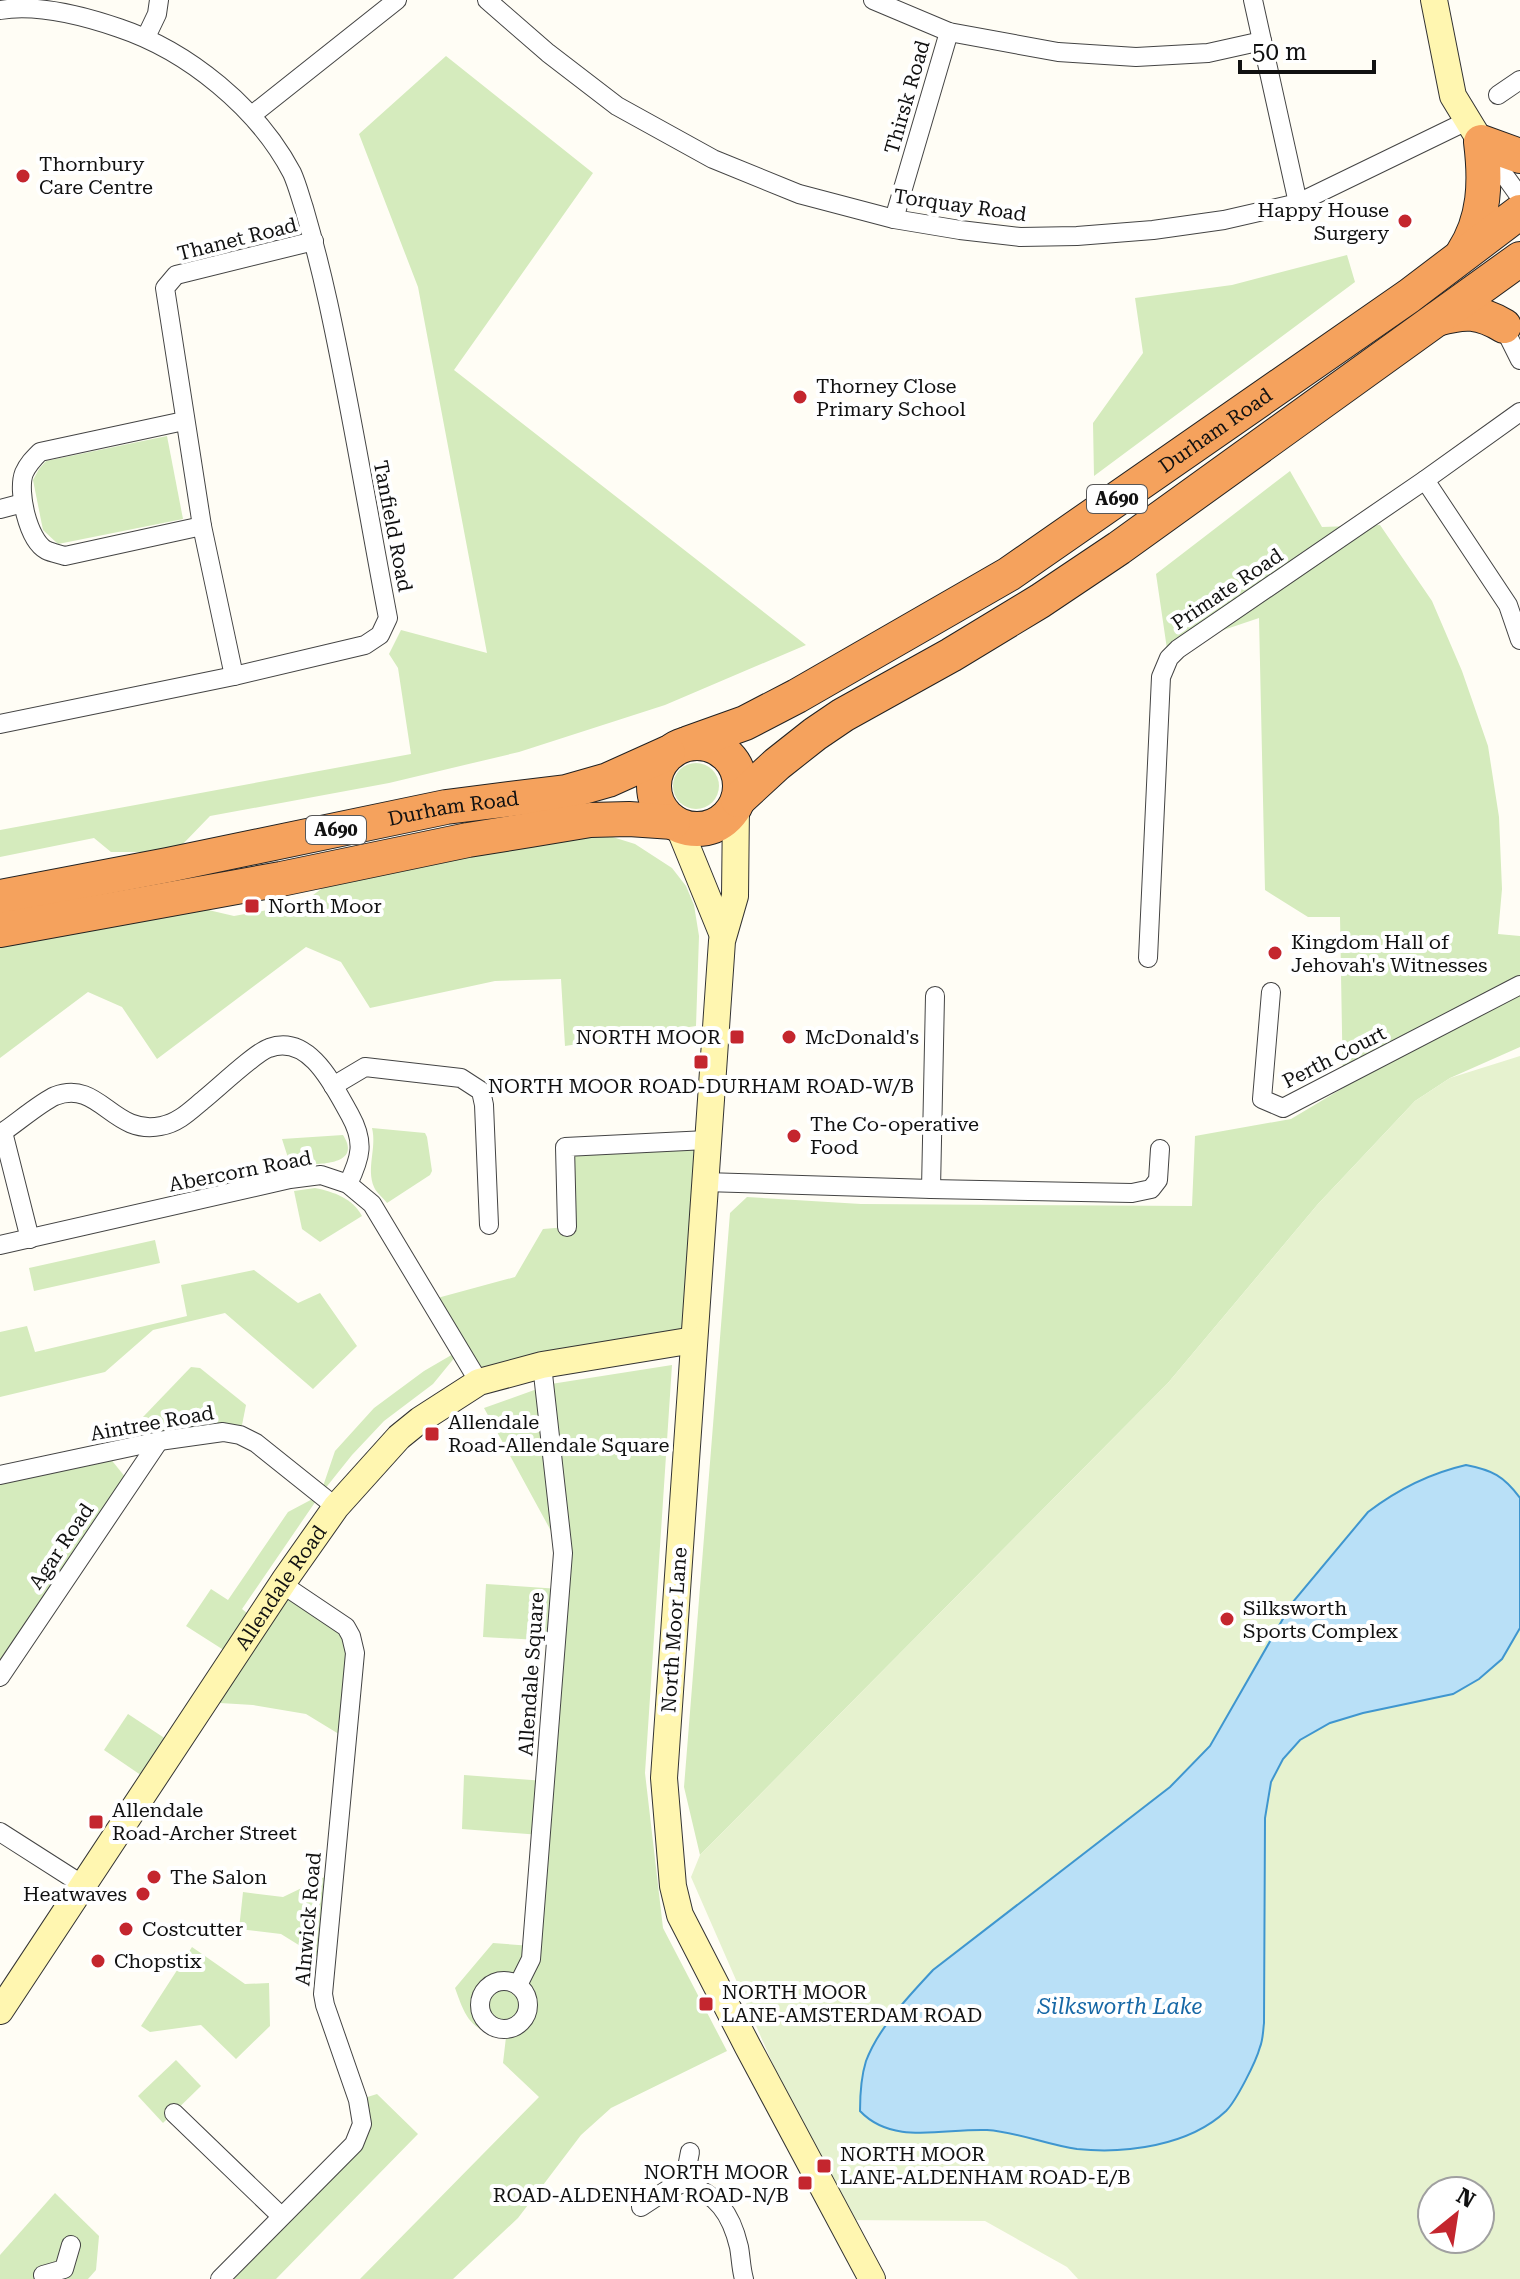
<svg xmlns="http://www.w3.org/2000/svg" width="1520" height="2279" font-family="'Roboto Serif',serif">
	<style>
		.green { fill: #d5ebbd }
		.pitch { fill: #e6f2cf; fill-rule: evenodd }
		.water { fill: #b9e0f7; stroke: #3f96cf; stroke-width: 2 }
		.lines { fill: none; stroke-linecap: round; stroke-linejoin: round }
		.street-casing { stroke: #444; stroke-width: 20 }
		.secondary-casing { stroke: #333; stroke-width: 28 }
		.highway-casing { stroke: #222; stroke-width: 36 }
		.street { stroke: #fff; stroke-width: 18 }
		.secondary { stroke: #fff6b0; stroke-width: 26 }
		.highway { stroke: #f5a25d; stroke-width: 34 }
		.poi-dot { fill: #c4262e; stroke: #fff; stroke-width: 3 }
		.labels { text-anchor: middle; stroke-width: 8; stroke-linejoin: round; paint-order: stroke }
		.shield { fill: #fff; stroke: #585858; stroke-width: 2 }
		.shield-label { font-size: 18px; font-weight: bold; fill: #111 }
		.street-label { font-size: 20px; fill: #111; stroke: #fff }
		.poi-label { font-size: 20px; fill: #111; stroke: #fff; text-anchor: start }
		.water-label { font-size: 22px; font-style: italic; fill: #1768a6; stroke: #fff }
	</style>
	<rect width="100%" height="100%" fill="#fffdf5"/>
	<!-- green -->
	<g class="green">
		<path d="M446,56L593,173L454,370L806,645L665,705L519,752L389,783L210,816L181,846L149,852H111L94,838L0,857V830L411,754L398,668L389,654L401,630L487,653L418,287L359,134Z"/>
		<path d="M1347,255L1355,282L1094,476L1093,423L1143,353L1135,298L1232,285Z"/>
		<path d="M167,436L183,519L58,544L43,530L33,480L39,469L46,461Z"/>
		<path d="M1290,471L1322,527L1380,525L1432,601L1462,671L1488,746L1499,817L1502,889L1498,934L1520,936V1047L1450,1078L1415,1101L1318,1204L1168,1383L700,1855L684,1787L730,1213L747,1197L861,1204L1192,1206L1195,1136L1291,1119L1343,1088L1340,917H1308L1265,890L1259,618L1167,649L1156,574Z"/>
		<circle cx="696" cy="786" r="23"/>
		<path d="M603,834L635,844L672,868L686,886L694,905L699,936L696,1026L565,1046L561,979L495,981L370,1008L341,962L306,947L157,1059L122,1007L88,992L0,1058V938L187,905L234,916L301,904L336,878Z"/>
		<path d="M372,1128L425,1133L427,1137L432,1171L430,1175L387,1203C383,1198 376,1192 374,1187C366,1168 377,1148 372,1128Z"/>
		<path d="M343,1135C365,1169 308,1164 290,1164L282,1139Z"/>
		<path d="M707,1140L694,1340L479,1382L460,1351L433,1384L384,1421L352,1455L320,1495L242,1609L257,1621L282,1584L346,1627L347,1739L306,1714L253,1705L203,1702L233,1656L186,1626L211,1589L228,1600L288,1512L320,1495L335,1451L374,1408L424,1371L460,1350L430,1300L515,1277L543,1229L567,1227L565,1147Z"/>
		<path d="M315,1188C334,1192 352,1198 362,1216L320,1242L302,1229L294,1191Z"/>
		<path d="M155,1240L160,1263L34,1291L29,1268Z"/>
		<path d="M254,1270L298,1303L320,1293L357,1346L313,1389L225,1313L153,1330L105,1372L0,1397V1332L27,1326L35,1352L187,1316L181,1285Z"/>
		<path d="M672,1365L645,1773L663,1928L727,2051L611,2108L581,2135L518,2218L453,2279H360L539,2097L503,2063L506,2037C471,2031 466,2019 455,1988L493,1943L532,1946L541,1835L462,1829L464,1775L545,1781L556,1641L483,1637L486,1584L560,1589L563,1553L484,1408L551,1384Z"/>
		<path d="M191,1367L200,1368L246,1405L240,1435L149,1443L143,1417Z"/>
		<path d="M105,1452L130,1483L0,1677V1475Z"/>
		<path d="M128,1714L175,1745L151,1782L104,1750Z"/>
		<path d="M335,1872L326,1962L281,1934L239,1929L243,1892L283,1897Z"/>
		<path d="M192,1947L245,1984L269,1983L270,2026L236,2059L201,2025L150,2032L141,2026Z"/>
		<path d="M176,2060L201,2086L163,2123L138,2096Z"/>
		<path d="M377,2094L418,2134L276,2279H220L354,2144L358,2100Z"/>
		<path d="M55,2193L99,2236L96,2270L88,2279H0V2255Z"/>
	</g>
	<!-- pitch -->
	<path class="pitch" d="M1520,1056V2279H1078L1067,2267L985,2221L841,2220L691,1877L700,1855L1168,1383L1318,1204L1415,1101L1450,1078ZM1432,2191H1480V2239H1432Z"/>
	<!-- water -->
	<path class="water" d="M1466,1465C1492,1470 1504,1476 1520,1498V1628L1502,1659L1479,1679L1453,1694L1363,1713L1330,1723L1300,1740L1283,1759L1271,1782L1265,1818L1264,2023C1263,2031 1263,2040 1260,2047C1256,2062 1236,2101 1226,2111C1189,2146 1125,2154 1077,2149C1047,2145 1018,2132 987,2130C945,2128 893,2146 860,2111C860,2095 861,2077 866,2061C879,2027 908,1997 933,1970L1170,1787L1210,1746L1292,1603L1368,1512C1397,1490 1431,1473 1466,1465Z"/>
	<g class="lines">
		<defs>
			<g id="street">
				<path d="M487,0L548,53L617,106L713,159L799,194L894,219L960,230L1020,237L1077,236L1153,230L1224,220L1298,203L1467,121"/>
				<path d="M873,0L949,32L1058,52L1136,57L1208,53L1262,41"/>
				<path d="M1253,0L1298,203"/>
				<path d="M0,10C36,4 84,16 119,28C188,51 258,108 292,173C297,184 300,196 304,208C313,239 321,270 328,302C351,407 368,513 388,618L380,635L365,645L234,676L0,724"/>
				<path d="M146,37L157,14L159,0"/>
				<path d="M1498,95L1520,80"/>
				<path d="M252,115L397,0"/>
				<path d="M1487,151L1520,197"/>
				<path d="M894,219L949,32"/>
				<path d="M1500,320L1520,360"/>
				<path d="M184,421L40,452C33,459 28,464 24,473C17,491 28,540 46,550C52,553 59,554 65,556L202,526"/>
				<path d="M1425,480L1508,605L1520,640"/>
				<path d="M0,509L23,503"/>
				<path d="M234,676L202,526L165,288L176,275L314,241"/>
				<path d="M1148,958L1161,677L1169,658L1178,649L1425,480L1520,412"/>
				<path d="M1271,992L1262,1099L1283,1108L1520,985"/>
				<path d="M333,1086L365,1067L461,1078L481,1091L484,1105L489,1225"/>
				<path d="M3,1132L30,1239"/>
				<path d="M0,1134C14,1125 41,1102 55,1096C100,1079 112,1136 161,1126C178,1123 190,1111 202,1101C216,1090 256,1052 269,1048C310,1033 334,1087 350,1115C365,1142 361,1157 348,1184"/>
				<path d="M704,1182L931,1189L1132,1193L1151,1189L1158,1180L1160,1149"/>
				<path d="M931,1189L935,996"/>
				<path d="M567,1227L565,1147L707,1140"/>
				<path d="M0,1245L290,1179L321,1175L348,1184L372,1204L479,1382"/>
				<path d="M0,1475L159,1441L223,1432L240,1435L256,1443L336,1507"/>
				<path d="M0,1677L159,1441"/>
				<path d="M0,1832L83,1885"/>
				<circle cx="504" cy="2005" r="24"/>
				<path d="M518,1985L531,1959L563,1553L542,1365"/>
				<path d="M174,2113L281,2216"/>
				<path d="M684,2183L690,2152"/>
				<path d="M641,2207L670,2188L684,2183C717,2194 731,2213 739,2247C741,2258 741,2269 744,2279"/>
				<path d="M43,2275L64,2269L71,2245"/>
				<path d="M220,2279L354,2144L362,2124L358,2100L325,2005L323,1994L355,1653L351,1636L346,1627L282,1584"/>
			</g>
			<g id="secondary">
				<path d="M1434,0L1453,96L1481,142"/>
				<path d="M736,806L735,896L722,941L664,1778L673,1886L680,1915L748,2047L872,2279"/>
				<path d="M678,825L722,933"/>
				<path id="s1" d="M0,2011L286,1578L336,1507L399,1437L420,1420L479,1382L542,1365L694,1340"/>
			</g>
			<g id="highway">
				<path d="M1463,253C1485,219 1486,182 1481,142L1520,156"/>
				<path d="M1437,319C1465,311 1479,311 1504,326"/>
				<circle cx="697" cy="786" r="43"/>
				<path id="s2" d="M689,743L745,723L797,696L1009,574L1409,296L1520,212"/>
				<path d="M738,800L777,764L815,734L843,715L951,655L1040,601L1119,548L1520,259"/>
				<path id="s3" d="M0,897L168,865L446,807L566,792L608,780L668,753"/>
				<path d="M0,930L281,879L468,840L530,830L590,820L629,819L673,822"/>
			</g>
		</defs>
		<!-- street casing -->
		<use href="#street" class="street-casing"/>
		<!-- secondary casing -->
		<use href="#secondary" class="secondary-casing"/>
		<!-- highway casing -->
		<use href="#highway" class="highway-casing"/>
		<!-- street -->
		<use href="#street" class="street"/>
		<!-- secondary -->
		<use href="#secondary" class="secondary"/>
		<!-- highway -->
		<use href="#highway" class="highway"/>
	</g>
	<!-- markers -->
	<g class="poi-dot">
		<circle cx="23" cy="176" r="8"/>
		<circle cx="1405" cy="221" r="8"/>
		<circle cx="800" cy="397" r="8"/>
		<rect x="244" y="898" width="16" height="16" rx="4"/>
		<circle cx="1275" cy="953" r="8"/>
		<rect x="729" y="1029" width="16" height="16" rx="4"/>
		<circle cx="789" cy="1037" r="8"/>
		<rect x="693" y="1054" width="16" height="16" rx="4"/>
		<circle cx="794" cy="1136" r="8"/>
		<rect x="424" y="1426" width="16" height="16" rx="4"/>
		<circle cx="1227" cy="1619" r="8"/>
		<rect x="88" y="1814" width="16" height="16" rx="4"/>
		<circle cx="154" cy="1877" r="8"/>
		<circle cx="143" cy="1894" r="8"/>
		<circle cx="126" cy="1929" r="8"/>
		<circle cx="98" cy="1961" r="8"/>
		<rect x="698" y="1996" width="16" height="16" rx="4"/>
		<rect x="816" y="2158" width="16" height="16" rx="4"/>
		<rect x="797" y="2175" width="16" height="16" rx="4"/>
	</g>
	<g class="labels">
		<!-- shield labels -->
		<g class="shield">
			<rect x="1087" y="485" width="60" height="28" rx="6"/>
			<rect x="306" y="816" width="60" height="28" rx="6"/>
		</g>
		<g class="shield-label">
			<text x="1117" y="505">A690</text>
			<text x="336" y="836">A690</text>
		</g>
		<!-- street labels -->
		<g class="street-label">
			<text transform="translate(907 97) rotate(-74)" y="7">Thirsk Road</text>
			<text transform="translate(960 205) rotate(8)" y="7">Torquay Road</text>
			<text transform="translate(237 239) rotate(-14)" y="7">Thanet Road</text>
			<text dy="7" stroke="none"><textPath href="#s2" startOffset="614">Durham Road</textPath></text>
			<text transform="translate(393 526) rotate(79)" y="7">Tanfield Road</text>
			<text transform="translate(1227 589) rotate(-34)" y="7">Primate Road</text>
			<text dy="7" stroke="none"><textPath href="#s3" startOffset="462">Durham Road</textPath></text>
			<text transform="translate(1334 1057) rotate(-27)" y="7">Perth Court</text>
			<text transform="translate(240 1171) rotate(-11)" y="7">Abercorn Road</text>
			<text transform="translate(152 1423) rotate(-10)" y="7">Aintree Road</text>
			<text transform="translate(61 1546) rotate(-56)" y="7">Agar Road</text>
			<text dy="7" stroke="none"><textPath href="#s1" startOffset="508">Allendale Road</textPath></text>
			<text transform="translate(674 1630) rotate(-86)" y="7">North Moor Lane</text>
			<text transform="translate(531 1674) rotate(-86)" y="7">Allendale Square</text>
			<text transform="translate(308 1919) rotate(-85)" y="7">Alnwick Road</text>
		</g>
		<!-- poi labels -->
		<g class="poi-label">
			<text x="39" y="171">Thornbury<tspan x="39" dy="23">Care Centre</tspan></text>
			<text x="1389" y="217" text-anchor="end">Happy House<tspan x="1389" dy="23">Surgery</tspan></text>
			<text x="816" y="393">Thorney Close<tspan x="816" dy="23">Primary School</tspan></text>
			<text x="268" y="913">North Moor</text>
			<text x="1291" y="949">Kingdom Hall of<tspan x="1291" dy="23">Jehovah's Witnesses</tspan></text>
			<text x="721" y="1044" text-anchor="end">NORTH MOOR</text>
			<text x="805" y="1044">McDonald's</text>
			<text x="701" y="1093" text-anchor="middle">NORTH MOOR ROAD-DURHAM ROAD-W/B</text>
			<text x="810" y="1131">The Co-operative<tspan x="810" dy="23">Food</tspan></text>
			<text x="448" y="1429">Allendale<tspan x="448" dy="23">Road-Allendale Square</tspan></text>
			<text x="1243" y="1615">Silksworth<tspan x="1243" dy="23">Sports Complex</tspan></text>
			<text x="112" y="1817">Allendale<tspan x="112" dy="23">Road-Archer Street</tspan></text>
			<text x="170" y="1884">The Salon</text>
			<text x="127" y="1901" text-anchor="end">Heatwaves</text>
			<text x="142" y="1936">Costcutter</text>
			<text x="114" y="1968">Chopstix</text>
			<text x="722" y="1999">NORTH MOOR<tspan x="722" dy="23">LANE-AMSTERDAM ROAD</tspan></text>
			<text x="840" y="2161">NORTH MOOR<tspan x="840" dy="23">LANE-ALDENHAM ROAD-E/B</tspan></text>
			<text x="789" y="2179" text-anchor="end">NORTH MOOR<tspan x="789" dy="23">ROAD-ALDENHAM ROAD-N/B</tspan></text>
		</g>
		<!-- water labels -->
		<g class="water-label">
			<text x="1120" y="2014">Silksworth Lake</text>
		</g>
	</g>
	<!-- north arrow -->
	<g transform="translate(1456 2215) rotate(30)"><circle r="38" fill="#ffffff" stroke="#a0a0a0" stroke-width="2"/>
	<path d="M0-6L14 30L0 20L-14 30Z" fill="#c4262e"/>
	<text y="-12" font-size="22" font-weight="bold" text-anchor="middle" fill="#111111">N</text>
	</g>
	<!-- scale -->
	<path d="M1240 60v12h134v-12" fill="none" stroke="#111111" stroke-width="4"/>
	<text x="1252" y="60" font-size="24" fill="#111111" stroke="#ffffff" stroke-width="6" paint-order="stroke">50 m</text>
</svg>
